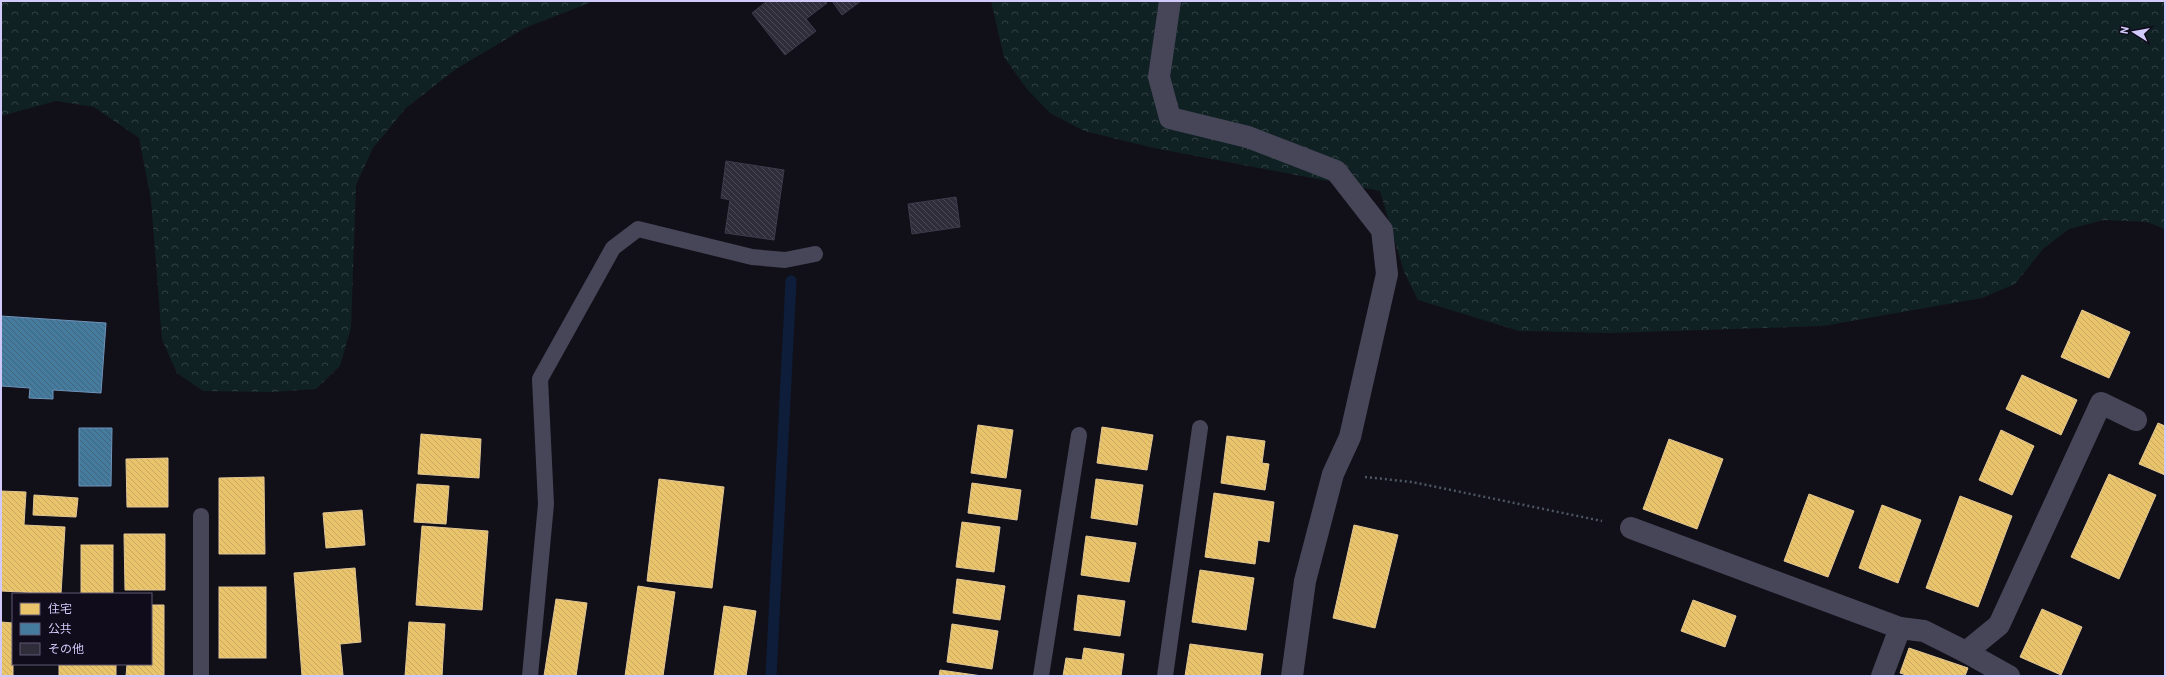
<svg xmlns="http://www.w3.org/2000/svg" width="2166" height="677" font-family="Barlow,'Noto Sans JP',sans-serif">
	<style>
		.forest { fill: url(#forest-crowns) }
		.homes { fill: url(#homes-back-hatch); stroke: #e2c696 }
		.public { fill: url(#public-back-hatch); stroke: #6f93b9 }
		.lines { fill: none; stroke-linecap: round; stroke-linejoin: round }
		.stream { stroke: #0e1e3a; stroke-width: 11 }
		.building { fill: url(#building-back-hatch); stroke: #3e3a4c }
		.path { stroke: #4b5763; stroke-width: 2.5; stroke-dasharray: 2 3; stroke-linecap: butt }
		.service { stroke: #474558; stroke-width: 16 }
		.minor { stroke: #474558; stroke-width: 22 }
	</style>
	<defs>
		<pattern id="forest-crowns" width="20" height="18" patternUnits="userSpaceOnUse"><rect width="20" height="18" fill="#102123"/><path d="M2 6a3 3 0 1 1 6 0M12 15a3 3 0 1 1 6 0" fill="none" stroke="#324044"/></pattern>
		<pattern id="homes-back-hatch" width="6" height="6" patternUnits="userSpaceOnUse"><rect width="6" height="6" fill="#e9c46a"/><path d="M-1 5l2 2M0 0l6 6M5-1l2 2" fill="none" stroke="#c7a964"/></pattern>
		<pattern id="public-back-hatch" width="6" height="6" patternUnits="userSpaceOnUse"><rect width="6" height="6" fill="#457b9d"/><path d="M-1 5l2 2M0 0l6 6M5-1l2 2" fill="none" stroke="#43627c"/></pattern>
		<pattern id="building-back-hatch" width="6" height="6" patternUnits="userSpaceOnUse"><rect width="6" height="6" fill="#302d3a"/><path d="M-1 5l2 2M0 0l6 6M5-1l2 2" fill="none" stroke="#4d4a57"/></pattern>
	</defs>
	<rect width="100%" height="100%" fill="#111018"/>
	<!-- forest -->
	<g class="forest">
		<path d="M1,1H594L525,28L456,69L406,108L373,148L356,185L351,328L340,366L316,389L273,392L203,391L177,373L162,340L151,200L139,138L94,107L56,101L1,116Z"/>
		<path d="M991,1H2165V229L2147,222L2104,220L2069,229L2043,249L2015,284L1982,298L1823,326L1610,333L1519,331L1418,300L1404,272L1380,191L1154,148L1084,131L1050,113L1026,88L1004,57Z"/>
	</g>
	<!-- homes -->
	<g class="homes">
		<path d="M2082,310L2130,332L2109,378L2061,357Z"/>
		<path d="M2022,375L2077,400L2061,435L2006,409Z"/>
		<path d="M2158,423L2165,426V475L2139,464Z"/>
		<path d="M978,425L1013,430L1006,478L971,473Z"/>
		<path d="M1102,427L1153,435L1147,470L1097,463Z"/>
		<path d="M2001,430L2034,446L2012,495L1979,480Z"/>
		<path d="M421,434L481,439L479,478L418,474Z"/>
		<path d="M1227,436L1265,441L1262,463L1269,464L1265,490L1221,483Z"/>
		<path d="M1669,439L1723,459L1697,529L1643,509Z"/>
		<path d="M168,458V507H127L126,459Z"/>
		<path d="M2109,474L2156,495L2119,579L2071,557Z"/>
		<path d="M264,477L265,554H219V478Z"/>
		<path d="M659,479L724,487L712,588L647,581Z"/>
		<path d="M1096,479L1143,485L1137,525L1091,518Z"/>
		<path d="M972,483L1021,490L1017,520L968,513Z"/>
		<path d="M417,484L449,486L446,524L414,522Z"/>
		<path d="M1,491L26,492L24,525L65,527L61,594L1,591Z"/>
		<path d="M1214,493L1274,502L1269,542L1258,540L1255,564L1205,557Z"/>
		<path d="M1809,494L1854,511L1828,577L1784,561Z"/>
		<path d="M34,495L78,498L76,517L33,515Z"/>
		<path d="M1960,496L2012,516L1978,607L1926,588Z"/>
		<path d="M1882,505L1921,520L1898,583L1859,568Z"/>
		<path d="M362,510L365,545L326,548L323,513Z"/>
		<path d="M962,522L1000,527L994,572L956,567Z"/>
		<path d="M1354,525L1398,535L1375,628L1333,618Z"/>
		<path d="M422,526L488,531L482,610L416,605Z"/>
		<path d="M124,534H165V590H125Z"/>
		<path d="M1086,536L1136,543L1129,582L1081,575Z"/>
		<rect x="81" y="545" width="32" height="49"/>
		<path d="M355,568L361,642L340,644L343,675L302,676L294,573Z"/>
		<path d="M1200,570L1254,578L1246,630L1192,622Z"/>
		<path d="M957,579L1005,586L1000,620L953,613Z"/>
		<path d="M638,586L675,592L663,676H625Z"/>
		<rect x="219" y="587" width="47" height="71"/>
		<path d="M1078,595L1125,601L1120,636L1074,630Z"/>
		<path d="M556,599L587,603L576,676H544Z"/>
		<path d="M1693,600L1736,616L1725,647L1681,631Z"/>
		<path d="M151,605H164V676H126L127,664H151Z"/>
		<path d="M724,606L756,611L746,676H714Z"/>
		<path d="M2042,609L2082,627L2061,675L2020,657Z"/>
		<path d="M1,622L13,623V676H1Z"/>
		<path d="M409,622L445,624L442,676H405Z"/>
		<path d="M952,624L998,631L992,669L947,662Z"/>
		<path d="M1190,644L1263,654L1260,676H1185Z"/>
		<path d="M1084,648L1124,654L1121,676H1063L1066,658L1082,660Z"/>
		<path d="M1909,648L1968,668L1965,676H1909L1900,673Z"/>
		<rect x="59" y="664" width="57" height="12"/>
		<path d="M940,670L982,676H939Z"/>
	</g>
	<!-- public -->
	<g class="public">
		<path d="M1,316L106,323L101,393L53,390V399L29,398L30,388L1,386Z"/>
		<path d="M79,428H112L111,486H79Z"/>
	</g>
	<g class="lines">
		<!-- stream -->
		<path class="stream" d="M771,676L791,281"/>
	</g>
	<!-- building -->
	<g class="building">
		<path d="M767,1H825L827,3L806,19L816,31L785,55L752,13Z"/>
		<path d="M832,1H861L842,15Z"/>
		<path d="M726,161L784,170L774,240L725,233L730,200L721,198Z"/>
		<path d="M956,197L960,227L912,234L908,204Z"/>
	</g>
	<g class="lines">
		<!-- path -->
		<path class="path" d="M1365,477L1412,482L1602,521"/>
		<!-- service -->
		<g class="service">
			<path d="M201,516V676"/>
			<path d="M530,676L546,504L540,379L613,248L638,229L752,257L785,260L815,254"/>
			<path d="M1041,676L1079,435"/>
			<path d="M1165,676L1200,428"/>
		</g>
		<!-- minor -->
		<g class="minor">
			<path d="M1170,1L1159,77L1170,118L1248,137L1336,171L1382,230L1387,274L1350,437L1333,474L1305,581L1292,676"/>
			<path d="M1631,528L1900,628"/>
			<path d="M1966,652L2009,676"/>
			<path d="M1882,676L1900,628L1924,631L1966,652L1999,625L2101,403L2136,420"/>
		</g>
	</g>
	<!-- border -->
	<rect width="2166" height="677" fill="none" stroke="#d2cafb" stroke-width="4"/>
	<!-- legend -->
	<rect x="12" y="593" width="140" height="72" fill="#100c1b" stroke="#5e5875"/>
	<rect x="20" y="603" width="20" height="12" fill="#e9c46a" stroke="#5e5875"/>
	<text x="48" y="613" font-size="12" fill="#d2cafb">住宅</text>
	<rect x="20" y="623" width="20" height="12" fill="#457b9d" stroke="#5e5875"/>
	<text x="48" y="633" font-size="12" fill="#d2cafb">公共</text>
	<rect x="20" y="643" width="20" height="12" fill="#302d3a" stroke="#5e5875"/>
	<text x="48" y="653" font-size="12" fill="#d2cafb">その他</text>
	<!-- north arrow -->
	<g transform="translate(2134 32) rotate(281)" stroke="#100c1b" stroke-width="3" paint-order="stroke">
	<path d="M0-3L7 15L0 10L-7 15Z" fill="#d2cafb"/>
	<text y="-6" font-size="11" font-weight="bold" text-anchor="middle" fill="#d2cafb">N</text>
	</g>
</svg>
